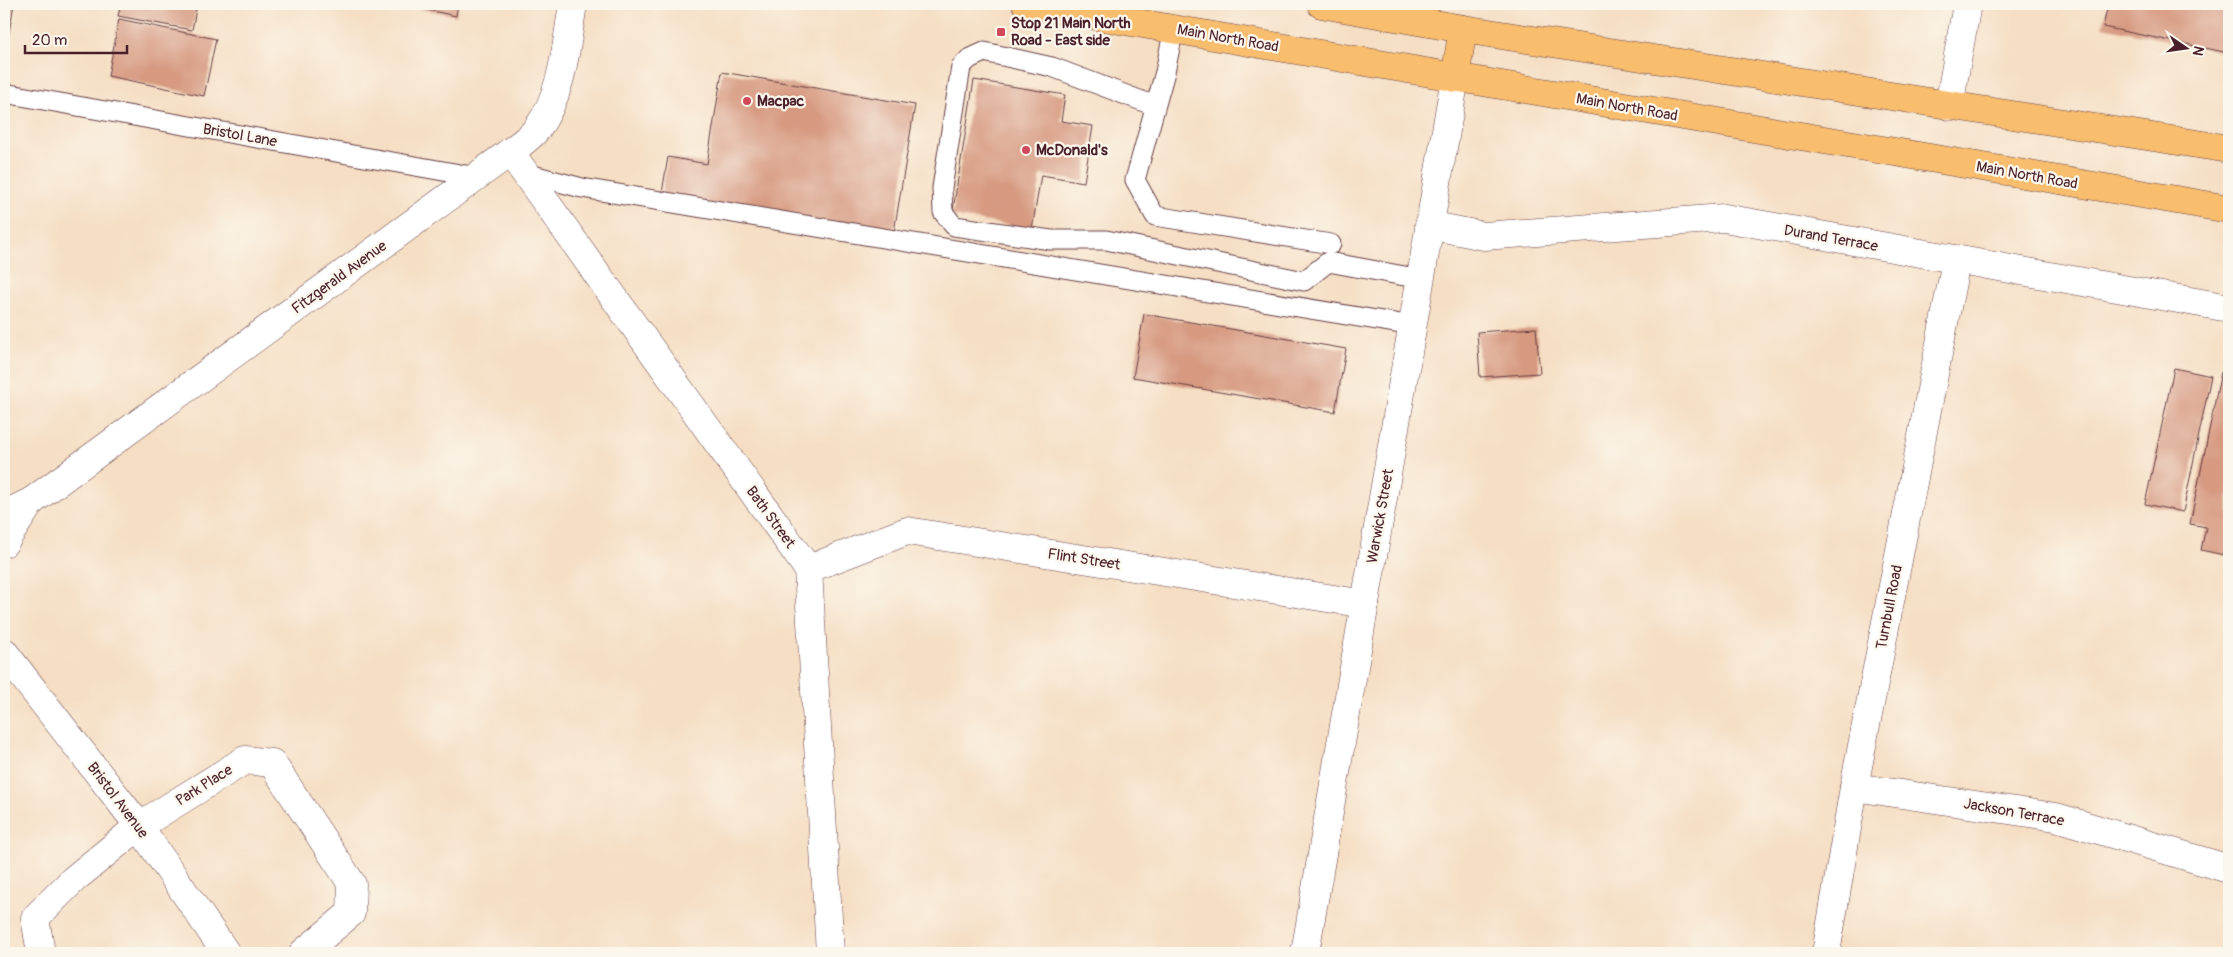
<svg xmlns="http://www.w3.org/2000/svg" width="2233" height="957" font-family="Pangolin,sans-serif">
	<style>
		.building { fill: #d79a81 }
		.lines { fill: none; stroke-linecap: round; stroke-linejoin: round }
		.service-casing { stroke: #643c42; stroke-width: 21 }
		.minor-casing { stroke: #643c42; stroke-width: 29 }
		.trunk-casing { stroke: #643c42; stroke-width: 29 }
		.service { stroke: #fff; stroke-width: 19 }
		.minor { stroke: #fff; stroke-width: 28 }
		.trunk { stroke: #f9be6d; stroke-width: 28 }
		.poi-dot { fill: #d1495b; stroke: #fbf7ec; stroke-width: 2 }
		.labels { text-anchor: middle; stroke-width: 4.5; stroke-linejoin: round; paint-order: stroke }
		.poi-label { font-size: 15px; font-weight: bold; fill: #4a1f2b; stroke: #fbf7ec; text-anchor: start }
		.street-label { font-size: 15px; fill: #4a1f2b; stroke: #fbf7ec }
	</style>
	<rect width="100%" height="100%" fill="#fbf7ec"/>
	<filter id="ink" filterUnits="userSpaceOnUse"><feTurbulence type="fractalNoise" baseFrequency=".02" numOctaves="2"/><feDisplacementMap in="SourceGraphic" scale="10" xChannelSelector="R" yChannelSelector="G"/><feConvolveMatrix kernelMatrix="1 2 1 2 8 2 1 2 1" color-interpolation-filters="sRGB"/></filter>
	<filter id="wash" filterUnits="userSpaceOnUse"><feTurbulence type="fractalNoise" baseFrequency=".0096" numOctaves="4" result="noise"/><feDisplacementMap in="SourceGraphic" scale="20" xChannelSelector="R" yChannelSelector="G"/><feGaussianBlur stdDeviation="1.12" result="paint"/><feColorMatrix in="noise" values="0 0 0 0 0 0 0 0 0 0 0 0 0 0 0 0 0 1.4 0 .05"/><feComposite in="paint" operator="in"/></filter>
	<g filter="url(#wash)">
		<rect width="100%" height="100%" fill="#f5dec3"/>
		<g id="blocks">
			<!-- building -->
			<g class="building">
				<path d="M4,4H14L5,55H4Z"/>
				<path d="M121,4H197L192,30L118,16Z"/>
				<path d="M399,4H458L456,16Z"/>
				<path d="M2108,4H2229V53L2103,27Z"/>
				<path d="M119,19L216,39L204,96L108,76Z"/>
				<path d="M722,72L915,105L893,238L661,199L668,157L707,164Z"/>
				<path d="M974,80L1065,95L1061,121L1093,126L1084,182L1041,175L1032,229L952,216Z"/>
				<path d="M1144,314L1346,349L1335,412L1133,377Z"/>
				<path d="M1536,328L1540,373L1480,377L1477,332Z"/>
				<path d="M2174,368L2211,376L2183,512L2145,504Z"/>
				<path d="M2221,372L2229,374V556L2201,550L2206,527L2190,524Z"/>
			</g>
		</g>
	</g>
	<g filter="url(#ink)">
		<use href="#blocks" fill-opacity="0" stroke="#643c42" stroke-width="1"/>
		<g class="lines">
			<defs>
				<g id="service">
					<path d="M1174,28L1165,72L1135,180L1155,216L1331,244"/>
					<path d="M4,93L477,177"/>
					<path d="M1155,106L1052,67L984,52L969,59L961,67L942,188L943,212L954,226L1051,240H1106L1304,281L1328,262L1421,279"/>
					<path d="M525,173L582,188L1413,326"/>
				</g>
				<g id="minor">
					<path d="M1949,106L1967,4"/>
					<path d="M510,152L808,569L830,953"/>
					<path d="M1429,225L1484,236L1724,218L2229,308"/>
					<path d="M4,515L32,501L510,152C519,145 530,138 537,129C563,94 566,46 573,4"/>
					<path d="M4,543L31,502"/>
					<path d="M808,569L907,531L1365,604"/>
					<path d="M4,652L139,826L226,953"/>
					<path d="M1854,787L2056,817L2229,869"/>
					<path d="M41,953L35,918L74,879L139,826L245,760L272,763L352,884L351,913L303,953"/>
					<path d="M1305,953L1455,78"/>
					<path d="M1826,953L1854,787L1956,261"/>
				</g>
				<g id="trunk">
					<path d="M1026,4L2229,209"/>
					<path d="M1321,4L1463,29L2229,149"/>
					<path d="M1455,78L1463,29"/>
				</g>
			</defs>
			<!-- service casing -->
			<use href="#service" class="service-casing"/>
			<!-- minor casing -->
			<use href="#minor" class="minor-casing"/>
			<!-- trunk casing -->
			<use href="#trunk" class="trunk-casing"/>
			<!-- service -->
			<use href="#service" class="service"/>
			<!-- minor -->
			<use href="#minor" class="minor"/>
			<!-- trunk -->
			<use href="#trunk" class="trunk"/>
		</g>
	</g>
	<!-- markers -->
	<g class="poi-dot">
		<rect x="996" y="27" width="10" height="10" rx="2.5"/>
		<circle cx="747" cy="101" r="5"/>
		<circle cx="1026" cy="150" r="5"/>
	</g>
	<g class="labels">
		<!-- poi labels -->
		<g class="poi-label">
			<text x="1011" y="28">Stop 21 Main North<tspan x="1011" dy="17">Road - East side</tspan></text>
			<text x="757" y="106">Macpac</text>
			<text x="1036" y="155">McDonald's</text>
		</g>
		<!-- street labels -->
		<g class="street-label">
			<text transform="translate(1228 38) rotate(10)" y="5">Main North Road</text>
			<text transform="translate(1627 107) rotate(10)" y="5">Main North Road</text>
			<text transform="translate(240 135) rotate(10)" y="5">Bristol Lane</text>
			<text transform="translate(2027 175) rotate(10)" y="5">Main North Road</text>
			<text transform="translate(1831 238) rotate(10)" y="5">Durand Terrace</text>
			<text transform="translate(339 277) rotate(-36)" y="5">Fitzgerald Avenue</text>
			<text transform="translate(1380 516) rotate(-80)" y="5">Warwick Street</text>
			<text transform="translate(771 517) rotate(54)" y="5">Bath Street</text>
			<text transform="translate(1084 559) rotate(9)" y="5">Flint Street</text>
			<text transform="translate(1889 607) rotate(-79)" y="5">Turnbull Road</text>
			<text transform="translate(204 785) rotate(-32)" y="5">Park Place</text>
			<text transform="translate(118 800) rotate(53)" y="5">Bristol Avenue</text>
			<text transform="translate(2014 812) rotate(10)" y="5">Jackson Terrace</text>
		</g>
	</g>
	<!-- margin -->
	<rect width="2233" height="957" fill="none" stroke="#fbf7ec" stroke-width="20"/>
	<!-- north arrow -->
	<g transform="translate(2186 48) rotate(103)" stroke="#fbf7ec" stroke-width="4" paint-order="stroke">
	<path d="M0-4L9 19L0 12L-9 19Z" fill="#4a1f2b"/>
	<text y="-8" font-size="14" font-weight="bold" text-anchor="middle" fill="#4a1f2b">N</text>
	</g>
	<!-- scale -->
	<path d="M25 45v8h102v-8" fill="none" stroke="#4a1f2b" stroke-width="2.5"/>
	<text x="32" y="45" font-size="15" fill="#4a1f2b" stroke="#fbf7ec" stroke-width="4" paint-order="stroke">20 m</text>
</svg>
